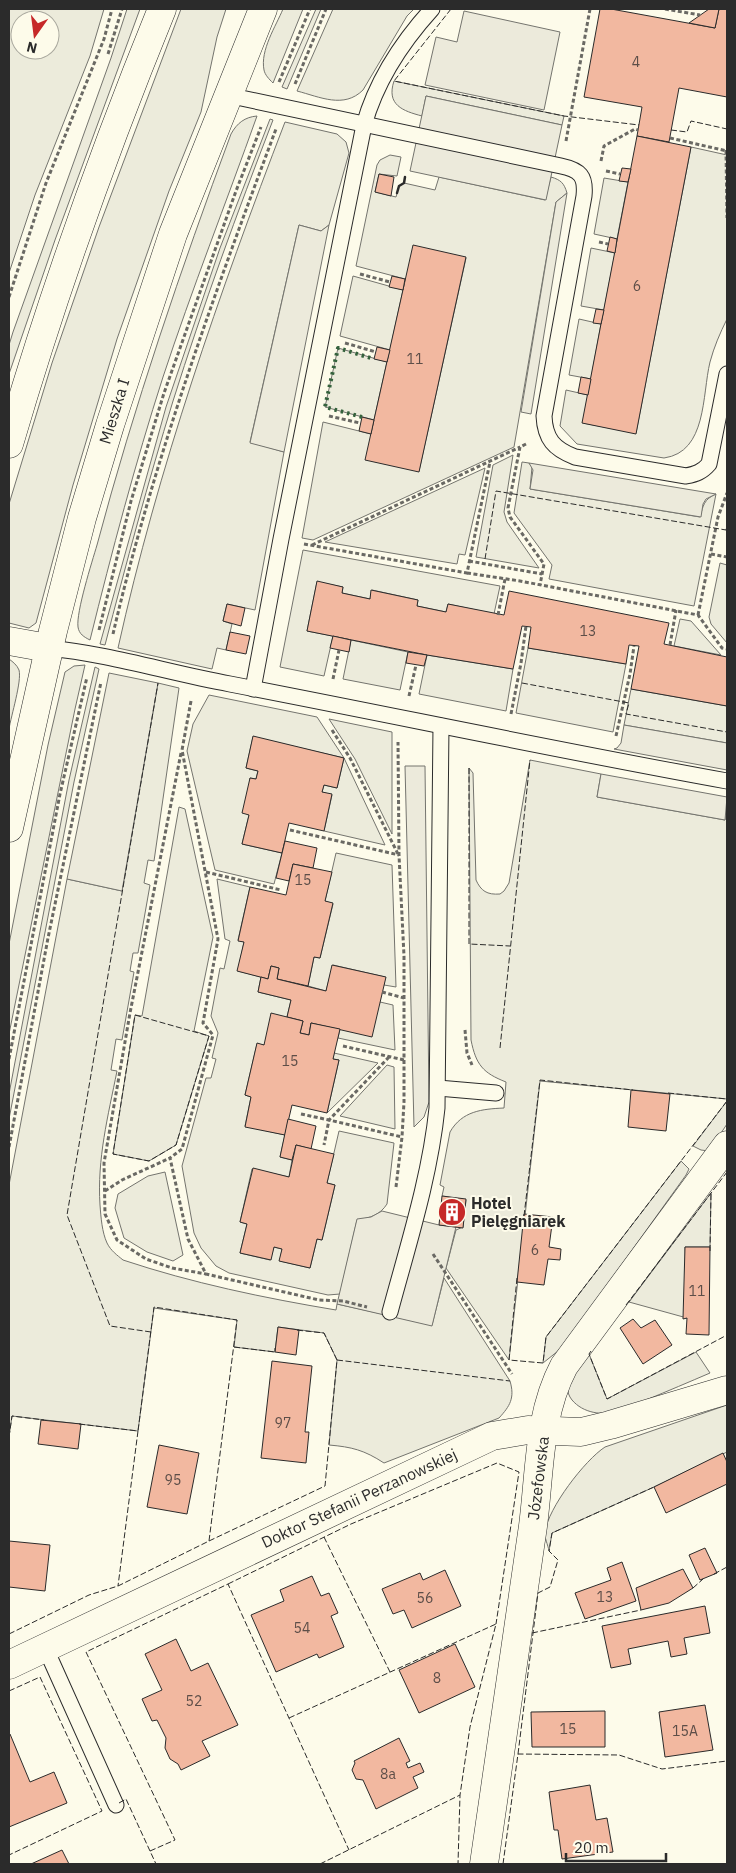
<svg xmlns="http://www.w3.org/2000/svg" width="736" height="1873" font-family="'IBM Plex Sans',sans-serif">
	<style>
		.green { fill: #ecebdb; stroke: #74746e; fill-rule: evenodd }
		.parking { fill: #eceadb; stroke: #74746e }
		.building { fill: #f2b8a0; stroke: #2b2b2b }
		.lines { fill: none; stroke-linecap: round; stroke-linejoin: round }
		.service-casing { stroke: #2b2b2b; stroke-width: 17 }
		.minor-casing { stroke: #2b2b2b; stroke-width: 29 }
		.tertiary-casing { stroke: #2b2b2b; stroke-width: 29 }
		.path { stroke: #6a6964; stroke-width: 3; stroke-dasharray: 4 2.5; stroke-linecap: butt }
		.service { stroke: #fdfbea; stroke-width: 15 }
		.minor { stroke: #fdfbea; stroke-width: 28 }
		.tertiary { stroke: #fdfbea; stroke-width: 28 }
		.hedge { stroke: #34623c; stroke-width: 4; stroke-dasharray: 2.5 4; stroke-linecap: butt }
		.fence { stroke: #2b2b2b; stroke-width: 1; stroke-dasharray: 6 2.5; stroke-linecap: butt }
		.wall { stroke: #2b2b2b; stroke-width: 2.5 }
		.labels { text-anchor: middle; stroke-width: 4; stroke-linejoin: round; paint-order: stroke }
		.number-label { font-size: 14px; fill: #5d4e48 }
		.street-label { font-size: 16px; fill: #2b2b2b; stroke: #fdfbea }
		.poi-label { font-size: 16px; font-weight: bold; fill: #2b2b2b; stroke: #fdfbea; text-anchor: start }
	</style>
	<rect width="100%" height="100%" fill="#fdfbea"/>
	<!-- green -->
	<g class="green">
		<path d="M9,9H104L90,56L35,195L9,273ZM20,20H50V50H20Z"/>
		<path d="M127,9H140L55,240L9,374V345L13,332L111,58Z"/>
		<path d="M181,9H226L217,37L201,112L169,191L117,339L73,485L36,623L29,628L9,623V504L52,363L99,227Z"/>
		<path d="M283,9H303L273,83C269,79 265,75 264,70C260,50 276,26 283,9Z"/>
		<path d="M316,9H321L287,89L282,87Z"/>
		<path d="M333,9H414L407,16L363,90C344,109 320,97 297,91Z"/>
		<path d="M394,81L564,116L562,125L426,96L422,116C403,111 386,105 394,81Z"/>
		<path d="M257,116C226,203 192,289 163,377C135,464 112,551 90,640C84,637 79,634 78,627C76,612 92,562 97,545C134,406 181,269 231,134C237,123 245,117 257,116Z"/>
		<path d="M270,119L273,120C237,213 203,306 173,401C148,482 126,564 105,645L100,644L166,407L220,248Z"/>
		<path d="M285,122L337,134L346,142L349,153L329,225L321,231L299,225L250,442L284,452L255,610L227,604L223,621L232,624L226,650L217,648L212,669L118,648C158,468 219,294 285,122Z"/>
		<path d="M691,147L727,155V319C720,333 714,347 710,362C702,395 707,452 664,458L577,444L560,426L566,390L588,395L583,423L636,433Z"/>
		<path d="M390,155L401,157L397,176L379,174L375,192L396,197L399,186L404,183L435,190L439,177L545,200L551,177C561,180 564,183 567,193L556,202L514,447L313,540L302,538L323,422L371,434L419,471L466,258L405,279L356,266L377,165L380,160Z"/>
		<path d="M604,178L628,182L617,239L594,234Z"/>
		<path d="M591,248L615,253L604,310L581,306Z"/>
		<path d="M353,276L403,290L390,350L340,336Z"/>
		<path d="M579,319L601,324L591,379L569,375Z"/>
		<path d="M338,348L387,362L374,420L325,407Z"/>
		<path d="M513,455L504,512L507,522L539,568L476,557L493,465Z"/>
		<path d="M522,462L529,463L532,467L530,489L700,517C703,506 704,499 716,494L694,606L549,579L552,565L514,513Z"/>
		<path d="M485,468L465,555L459,554L457,564L325,542Z"/>
		<path d="M303,550L500,586L494,614L448,604L446,612L417,606L418,600L372,590L370,599L342,593L343,587L317,582L307,631L333,636L324,676L280,667Z"/>
		<path d="M720,563L727,565V643L711,624L709,617Z"/>
		<path d="M680,619L691,621L721,655L674,646Z"/>
		<path d="M351,640L408,652L400,690L343,679Z"/>
		<path d="M528,648L626,664L613,732L516,713Z"/>
		<path d="M427,655L513,669L506,711L419,694Z"/>
		<path d="M9,659C13,662 17,665 19,670C22,681 11,716 9,729Z"/>
		<path d="M85,665L75,709L9,1034V944L48,745L65,672L74,666Z"/>
		<path d="M95,667L99,669L74,782L9,1119V1094L15,1062L69,780Z"/>
		<path d="M158,683L179,688L154,861L148,860L144,883L150,885L138,953H133L130,971L134,972L122,1040L116,1039L111,1070L117,1071C108,1116 97,1159 100,1205C101,1218 102,1232 107,1243C111,1251 117,1255 123,1260C192,1283 264,1298 336,1310L337,1304L432,1325L444,1278L510,1381C515,1398 510,1406 499,1418L384,1463C364,1450 352,1447 329,1445L337,1360L324,1333L278,1327L275,1352L234,1347L237,1320L154,1308L138,1431L12,1416L9,1437V1185L67,879L122,891Z"/>
		<path d="M631,689L727,706V743L624,725Z"/>
		<path d="M209,695L317,717L344,758L385,845L324,831L332,795L322,792L324,785L337,788L344,758L253,737L246,768L258,771L256,779L250,778L249,815L242,844L282,853L274,884L215,870L187,751L193,724Z"/>
		<path d="M329,719L392,732V834L355,759Z"/>
		<path d="M530,760L601,774L597,797L725,820L727,807V1099L540,1081L509,1360L446,1268L456,1230L463,1227L466,1200L442,1196L444,1187L440,1185L450,1132C462,1111 482,1109 504,1108L506,1082C483,1073 476,1065 471,1040L469,768L473,773L476,880C481,891 487,895 500,894L504,891L509,883Z"/>
		<path d="M179,807L185,809L213,937L194,1031L209,1036L176,1145L149,1161L113,1154L135,1015L142,1016Z"/>
		<path d="M336,853L392,865L396,987L384,985L385,977L333,965L326,991L308,986L314,957L320,958L333,904L325,901Z"/>
		<path d="M217,879L250,887L238,940L244,942L238,971L261,977L258,992L291,1000L287,1017L264,1045L257,1044L245,1095L251,1097L245,1126L285,1135L280,1157L292,1160L289,1177L252,1169L240,1222L247,1224L240,1253L270,1260L274,1247L282,1249L280,1261L310,1268L317,1239L322,1240L335,1185L327,1183L339,1131L394,1143L387,1204C380,1215 370,1218 357,1220L340,1294L328,1295L229,1273L216,1266L201,1248L194,1233L182,1166L206,1078H211L216,1059L212,1058L218,1033L211,1016L220,968L224,969L230,941L225,939Z"/>
		<path d="M380,1002L393,1005L395,1050L338,1038L340,1029Z"/>
		<path d="M334,1053L378,1063L327,1113L339,1060L333,1059Z"/>
		<path d="M387,1065L394,1067L395,1129L340,1116Z"/>
		<path d="M727,1101V1124L709,1151L701,1150L693,1146Z"/>
		<path d="M681,1161L689,1169L686,1175L569,1338L558,1351L543,1363L546,1337Z"/>
		<path d="M165,1172L183,1255L173,1261L147,1252L124,1238L115,1208L118,1194L148,1176Z"/>
		<path d="M711,1193L710,1247H685L687,1318L629,1302Z"/>
		<path d="M696,1352L710,1373C689,1382 668,1391 646,1400C637,1403 628,1409 618,1411C602,1416 583,1413 572,1400C559,1384 579,1367 589,1354L607,1399Z"/>
		<path d="M727,1405V1452L654,1487L552,1533L549,1551C548,1545 544,1537 545,1532C548,1508 585,1460 605,1447Z"/>
	</g>
	<!-- parking -->
	<g class="parking">
		<path d="M464,11L560,32L544,110L425,85L436,37L457,42Z"/>
		<path d="M426,96L562,125L546,200L410,171Z"/>
		<path d="M567,193L531,414L521,412L556,202Z"/>
		<path d="M299,225L321,231L329,225L284,452L250,443Z"/>
		<path d="M529,463L716,494L706,499L703,504L701,517L530,489L533,470Z"/>
		<path d="M109,673L158,683L122,891L67,879Z"/>
		<path d="M624,725L727,743V770L614,749L617,748L621,743Z"/>
		<path d="M405,766H425L429,1102L424,1117L414,1127Z"/>
		<path d="M601,774L727,797L725,820L597,797Z"/>
		<path d="M382,1211L439,1225L456,1227L432,1326L337,1304L357,1219L371,1217Z"/>
	</g>
	<!-- building -->
	<g class="building">
		<path d="M600,9H611L715,28L719,9H727V97L679,88L669,142L637,136L642,107L584,97Z"/>
		<path d="M709,9H719L715,28L689,23Z"/>
		<path d="M637,136L691,147L636,434L582,423Z"/>
		<path d="M622,168L631,169L628,182L619,181Z"/>
		<path d="M379,174L394,177L391,196L375,192Z"/>
		<path d="M610,237L617,239L615,253L607,251Z"/>
		<path d="M413,245L466,257L419,472L365,460Z"/>
		<path d="M392,276L405,279L403,290L389,287Z"/>
		<path d="M596,309L604,310L601,324L593,323Z"/>
		<path d="M377,347L390,350L387,362L374,359Z"/>
		<path d="M581,377L591,379L588,395L578,393Z"/>
		<path d="M362,417L374,420L371,434L359,431Z"/>
		<path d="M317,581L343,587L342,593L370,599L371,590L418,600L417,606L446,612L448,604L504,615L509,591L669,623L664,644L727,657V706L631,689L639,646L629,645L626,664L528,648L531,627L522,626L513,669L427,655L307,631Z"/>
		<path d="M227,604L245,608L241,626L223,621Z"/>
		<path d="M230,632L250,636L246,654L226,650Z"/>
		<path d="M333,636L351,640L349,652L330,648Z"/>
		<path d="M408,652L427,655L424,666L406,663Z"/>
		<path d="M253,736L344,758L337,788L324,785L322,792L332,794L324,831L289,823L282,853L242,844L249,815L242,813L250,778L256,779L258,771L246,768Z"/>
		<path d="M285,841L317,848L313,868L293,864L289,881L276,878Z"/>
		<path d="M293,864L332,872L325,901L333,903L320,958L314,957L308,986L277,979L279,968L271,966L268,979L237,971L244,942L238,941L250,887L286,895Z"/>
		<path d="M332,965L386,977L372,1037L311,1023L309,1035L300,1033L303,1021L287,1017L291,1000L258,992L261,977L268,979L271,966L279,968L277,979L326,991Z"/>
		<path d="M271,1013L303,1021L300,1033L309,1035L311,1023L340,1029L333,1059L339,1060L327,1113L292,1105L285,1135L245,1127L251,1097L245,1095L257,1043L264,1045Z"/>
		<path d="M631,1090L670,1094L666,1131L628,1127Z"/>
		<path d="M288,1119L316,1126L311,1149L296,1145L292,1160L280,1157Z"/>
		<path d="M296,1145L334,1154L327,1183L335,1185L322,1240L317,1239L310,1268L279,1261L282,1249L274,1247L271,1260L240,1253L247,1224L240,1222L253,1168L289,1177Z"/>
		<path d="M442,1196L466,1199L463,1228L439,1225Z"/>
		<path d="M524,1214L553,1217L549,1247L561,1249L560,1260L548,1259L544,1285L517,1282Z"/>
		<path d="M685,1247H710L709,1335L686,1334L687,1318L683,1319Z"/>
		<path d="M633,1319L641,1328L655,1320L672,1345L643,1364L620,1328Z"/>
		<path d="M278,1327L299,1330L296,1355L275,1352Z"/>
		<path d="M272,1361L312,1366L305,1432H309L306,1463L261,1458Z"/>
		<path d="M41,1420L81,1424L78,1449L38,1444Z"/>
		<path d="M159,1445L199,1453L187,1514L147,1507Z"/>
		<path d="M723,1453L727,1462V1484L666,1513L654,1487Z"/>
		<path d="M9,1541L50,1545L45,1591L9,1587Z"/>
		<path d="M705,1548L717,1573L700,1580L689,1555Z"/>
		<path d="M622,1562L636,1601L585,1619L575,1593L611,1580L607,1568Z"/>
		<path d="M683,1569L693,1588L669,1603L641,1610L636,1588Z"/>
		<path d="M445,1570L461,1606L412,1628L404,1610L393,1614L382,1589L420,1573L423,1580Z"/>
		<path d="M312,1576L321,1596L329,1593L338,1613L331,1616L344,1647L319,1658L317,1654L276,1672L251,1615L284,1601L280,1590Z"/>
		<path d="M705,1606L710,1633L684,1638L687,1654L671,1657L668,1641L628,1649L631,1664L611,1668L602,1626Z"/>
		<path d="M176,1639L191,1671L208,1663L238,1725L202,1741L210,1756L181,1770L178,1764L170,1759L165,1748L166,1738L157,1720L152,1721L142,1699L162,1690L145,1654Z"/>
		<path d="M455,1644L475,1687L419,1713L399,1670Z"/>
		<path d="M705,1705L713,1750L665,1757L659,1712Z"/>
		<path d="M605,1711V1747H532L531,1712Z"/>
		<path d="M10,1734L30,1782L54,1772L67,1803L9,1827V1735Z"/>
		<path d="M399,1738L410,1761L406,1763L408,1768L420,1763L424,1772L413,1777L418,1788L376,1809L363,1780L356,1779L352,1770L355,1763L354,1761Z"/>
		<path d="M590,1785L596,1820L607,1818L613,1852L562,1859L558,1830H554L549,1792Z"/>
		<path d="M62,1850L69,1864H31Z"/>
	</g>
	<g class="lines">
		<defs>
			<g id="service">
				<path d="M227,95L561,166C580,170 586,176 584,196L544,416C545,439 554,449 575,457L686,476C696,474 702,472 709,464L727,374"/>
				<path d="M48,648C110,654 169,673 230,684C396,716 561,751 727,781"/>
				<path d="M253,689L281,539L364,125C376,82 403,41 432,9"/>
				<path d="M438,1088L496,1093"/>
				<path d="M390,1312C408,1245 430,1177 437,1108L441,726"/>
				<path d="M45,1647L116,1805"/>
			</g>
			<g id="minor">
				<path d="M9,1665L492,1436L528,1430L581,1432L610,1425L727,1390"/>
				<path d="M484,1864C500,1751 516,1638 533,1526C540,1472 538,1415 564,1366L727,1145"/>
			</g>
			<g id="tertiary">
				<path d="M9,444C52,297 104,151 162,9"/>
				<path d="M9,641L48,648"/>
				<path d="M9,828L53,631L82,518L110,425L173,234L263,9"/>
			</g>
		</defs>
		<!-- service casing -->
		<use href="#service" class="service-casing"/>
		<!-- minor casing -->
		<use href="#minor" class="minor-casing"/>
		<!-- tertiary casing -->
		<use href="#tertiary" class="tertiary-casing"/>
		<!-- path -->
		<g class="path">
			<path d="M665,9L700,15"/>
			<path d="M108,54L122,9"/>
			<path d="M279,82L310,9"/>
			<path d="M295,84L326,9"/>
			<path d="M670,138L727,151"/>
			<path d="M566,141L590,9"/>
			<path d="M726,150L727,218"/>
			<path d="M601,161L604,146L635,129L638,130"/>
			<path d="M606,171L620,174"/>
			<path d="M599,242L608,244"/>
			<path d="M360,274L390,282"/>
			<path d="M9,297L46,183L104,39L112,9"/>
			<path d="M345,343L376,352"/>
			<path d="M329,416L360,423"/>
			<path d="M526,444L520,447L508,508L510,517L544,564L540,585"/>
			<path d="M304,544L467,573L490,462"/>
			<path d="M312,545L520,447"/>
			<path d="M711,554L727,557"/>
			<path d="M469,561L542,574"/>
			<path d="M467,573L520,581L698,615L722,648L727,649"/>
			<path d="M498,615L505,579"/>
			<path d="M698,615L718,517L727,493"/>
			<path d="M99,630L131,501L164,393L236,191L261,127"/>
			<path d="M113,634C153,462 214,295 276,129"/>
			<path d="M670,645L676,610"/>
			<path d="M333,679L339,650"/>
			<path d="M409,696L416,665"/>
			<path d="M191,701L182,750L218,939L203,1023L213,1035L182,1149L170,1158L188,1239L206,1274L319,1300L343,1301L367,1307"/>
			<path d="M511,714L521,663L526,626"/>
			<path d="M332,730L350,758L398,854"/>
			<path d="M616,736L630,674L634,646"/>
			<path d="M181,753L130,1013L104,1163L105,1214L117,1240L146,1259L172,1268L206,1274"/>
			<path d="M290,830L399,855"/>
			<path d="M206,872L281,890"/>
			<path d="M382,992L404,998"/>
			<path d="M465,1030L467,1053L472,1065"/>
			<path d="M343,1046L404,1060"/>
			<path d="M389,1057L329,1120L402,1137"/>
			<path d="M9,1059L60,794L87,677"/>
			<path d="M301,1114L329,1120L324,1145"/>
			<path d="M9,1147L48,938L101,682"/>
			<path d="M396,1187L402,1137L404,1102V956L399,855L398,742"/>
			<path d="M105,1191L122,1180L170,1158"/>
			<path d="M433,1254L512,1374"/>
		</g>
		<!-- service -->
		<use href="#service" class="service"/>
		<!-- minor -->
		<use href="#minor" class="minor"/>
		<!-- tertiary -->
		<use href="#tertiary" class="tertiary"/>
		<!-- hedge -->
		<path class="hedge" d="M362,417L325,407L338,348L374,359"/>
		<!-- fence -->
		<g class="fence">
			<path d="M451,9L394,81L564,116L639,125"/>
			<path d="M671,130L687,132L691,121L727,129"/>
			<path d="M485,559L496,491L726,530L727,524"/>
			<path d="M522,683L629,703L626,714L727,732"/>
			<path d="M469,768V944L510,946"/>
			<path d="M135,1015L209,1036L176,1145L149,1161L113,1154Z"/>
			<path d="M500,1048L530,760"/>
			<path d="M668,1093L727,1099"/>
			<path d="M524,1216L540,1080L633,1090"/>
			<path d="M710,1251L711,1193"/>
			<path d="M517,1278L509,1360L543,1363L546,1337L727,1101"/>
			<path d="M626,1305L727,1172"/>
			<path d="M151,1332L110,1326L67,1215L158,683"/>
			<path d="M234,1347L275,1352V1348"/>
			<path d="M591,1351L589,1354L607,1399L727,1335"/>
			<path d="M337,1360L510,1381"/>
			<path d="M79,1424L138,1431L118,1586"/>
			<path d="M9,1437L12,1416L44,1420"/>
			<path d="M324,1537L390,1672"/>
			<path d="M209,1541L325,1486L337,1360L324,1333L296,1330"/>
			<path d="M714,1574L727,1567"/>
			<path d="M228,1584L351,1524L497,1463L519,1472L496,1624"/>
			<path d="M693,1588L703,1579"/>
			<path d="M532,1633L641,1610"/>
			<path d="M9,1634L89,1595L118,1586L209,1541L237,1320L154,1307L138,1431"/>
			<path d="M9,1691L40,1677L102,1811L9,1855"/>
			<path d="M289,1718L496,1624L470,1727L460,1795L458,1864"/>
			<path d="M518,1754L538,1593L550,1587L558,1560L549,1551L552,1533L654,1487"/>
			<path d="M119,1803L126,1799L156,1864"/>
			<path d="M150,1851L175,1840L86,1652L228,1584L349,1850"/>
			<path d="M320,1864L460,1795"/>
			<path d="M503,1864L518,1754L619,1755L662,1769L727,1761"/>
		</g>
		<!-- wall -->
		<path class="wall" d="M397,193L399,186L404,183L405,177"/>
	</g>
	<!-- icons -->
	<defs>
		<symbol id="building-disc" viewBox="-11 -11 22 22"><circle r="9.5" fill="#c62828" stroke="#fdfbea"/><path d="M-4-6H4V6H1V3H-1V6H-4ZM-2.5-4.3h1.7v1.8h-1.7ZM.8-4.3h1.7v1.8H.8ZM-2.5-1h1.7V.8h-1.7ZM.8-1h1.7V.8H.8Z" fill="#fff"/></symbol>
	</defs>
	<g fill-rule="evenodd">
		<use href="#building-disc" x="436" y="1196" width="32" height="32"/>
	</g>
	<g class="labels">
		<!-- number labels -->
		<g class="number-label">
			<text x="636" y="67">4</text>
			<text x="637" y="291">6</text>
			<text x="415" y="364">11</text>
			<text x="588" y="636">13</text>
			<text x="303" y="885">15</text>
			<text x="290" y="1066">15</text>
			<text x="535" y="1255">6</text>
			<text x="697" y="1296">11</text>
			<text x="283" y="1428">97</text>
			<text x="173" y="1485">95</text>
			<text x="605" y="1602">13</text>
			<text x="425" y="1603">56</text>
			<text x="302" y="1633">54</text>
			<text x="437" y="1683">8</text>
			<text x="194" y="1706">52</text>
			<text x="568" y="1734">15</text>
			<text x="685" y="1736">15A</text>
			<text x="388" y="1779">8a</text>
		</g>
		<!-- street labels -->
		<g class="street-label">
			<text transform="translate(114 411) rotate(-73)" y="6">Mieszka I</text>
			<text transform="translate(538 1478) rotate(-83)" y="6">Józefowska</text>
			<text transform="translate(359 1498) rotate(-25)" y="6">Doktor Stefanii Perzanowskiej</text>
		</g>
		<!-- poi labels -->
		<g class="poi-label">
			<text x="471" y="1209">Hotel<tspan x="471" dy="18">Pielęgniarek</tspan></text>
		</g>
	</g>
	<!-- border -->
	<rect width="736" height="1873" fill="none" stroke="#2b2b2b" stroke-width="20"/>
	<!-- north arrow -->
	<g transform="translate(35 35) rotate(194)"><circle r="24" fill="#fdfbea" stroke="#a9a89e"/>
	<path d="M0-4L9 19L0 12L-9 19Z" fill="#c62828"/>
	<text y="-8" font-size="14" font-weight="bold" text-anchor="middle" fill="#2b2b2b">N</text>
	</g>
	<!-- scale -->
	<path d="M566 1853v8h100v-8" fill="none" stroke="#2b2b2b" stroke-width="2.5"/>
	<text x="574" y="1853" font-size="15" fill="#2b2b2b" stroke="#fdfbea" stroke-width="4" paint-order="stroke">20 m</text>
</svg>
